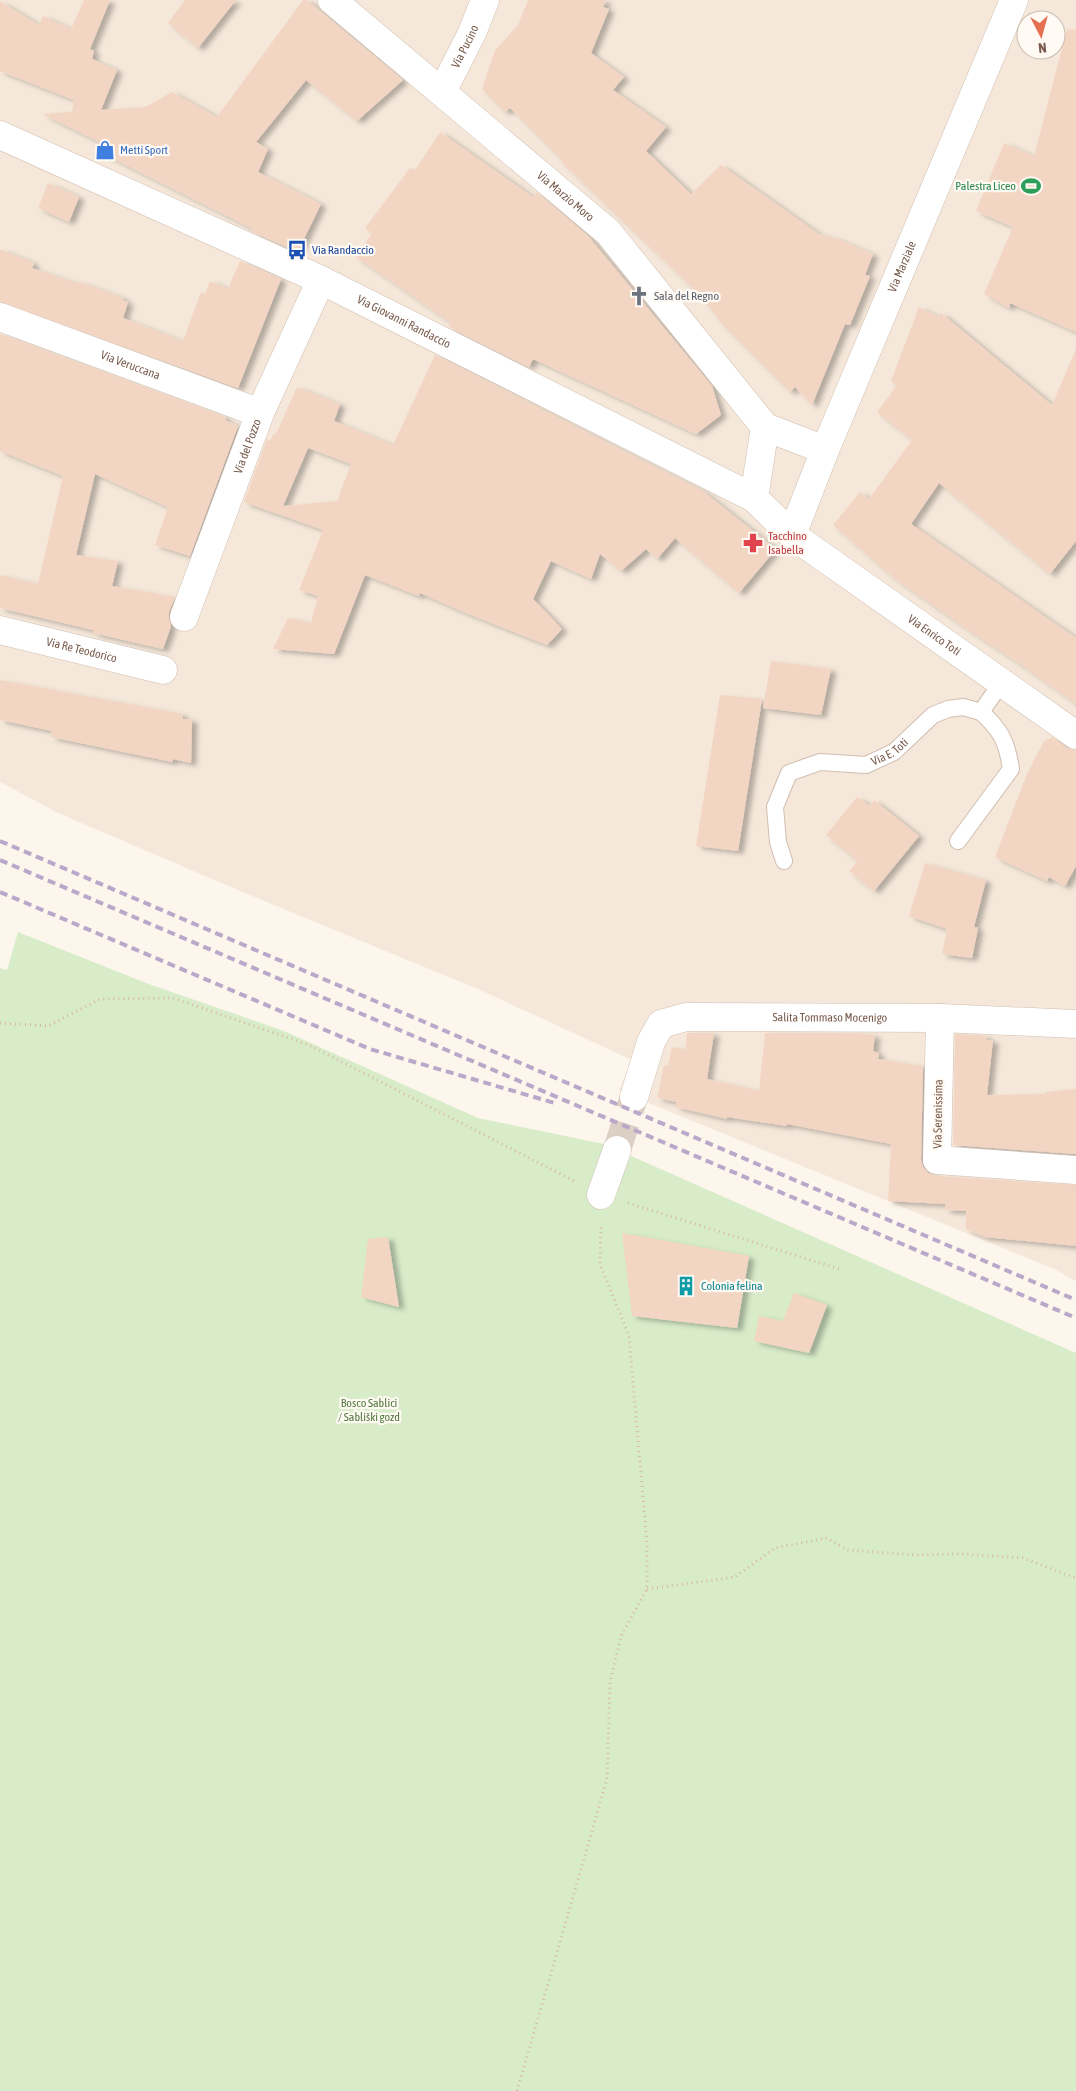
<svg xmlns="http://www.w3.org/2000/svg" width="1076" height="2091" font-family="'Asap Condensed',sans-serif">
	<style>
		.residential { fill: #f5e8da; fill-rule: evenodd }
		.green { fill: #d8ecc9 }
		.building { fill: #f3d5c3; fill-rule: evenodd; filter: url(#shadow) }
		.lines { fill: none; stroke-linecap: round; stroke-linejoin: round }
		.minor-tunnel { stroke: #dcd0c4; stroke-width: 28; stroke-dasharray: 28 14; stroke-linecap: butt }
		.service-casing { stroke: #d1beb0; stroke-width: 18 }
		.minor-casing { stroke: #d1beb0; stroke-width: 29 }
		.tertiary-casing { stroke: #d1beb0; stroke-width: 29 }
		.path { stroke: #d9b8a5; stroke-width: 3; stroke-dasharray: 1 4; stroke-linecap: butt }
		.service { stroke: #fff; stroke-width: 16 }
		.minor { stroke: #fff; stroke-width: 28 }
		.tertiary { stroke: #fff; stroke-width: 28 }
		.rail { stroke: #b9a8c9; stroke-width: 4; stroke-dasharray: 8 5; stroke-linecap: butt }
		.labels { text-anchor: middle; stroke-width: 4.5; stroke-linejoin: round; paint-order: stroke }
		.street-label { font-size: 12px; fill: #7a5c4d; stroke: #fffaf3 }
		.shop-label { font-size: 12px; fill: #366cbe; stroke: #fffaf3; text-anchor: start }
		.leisure-label { font-size: 12px; fill: #27864d; stroke: #fffaf3; text-anchor: end }
		.transit-label { font-size: 12px; fill: #164399; stroke: #fffaf3; text-anchor: start }
		.worship-label { font-size: 12px; fill: #5b616d; stroke: #fffaf3; text-anchor: start }
		.health-label { font-size: 12px; fill: #be3a42; stroke: #fffaf3; text-anchor: start }
		.culture-label { font-size: 12px; fill: #0d838f; stroke: #fffaf3; text-anchor: start }
		.park-label { font-size: 12px; fill: #537a41; stroke: #fffaf3 }
	</style>
	<defs>
		<filter id="shadow"><feDropShadow dx="5.5" dy="3" stdDeviation="2.5" flood-color="#0004"/></filter>
	</defs>
	<rect width="100%" height="100%" fill="#fdf6ec"/>
	<!-- residential -->
	<path class="residential" d="M0,0H1076V1281L1054,1269L629,1095L619,1090L632,1060L480,990L240,891L58,813L0,782ZM1026,20H1056V50H1026Z"/>
	<!-- green -->
	<path class="green" d="M18,932L146,983L284,1031L478,1118L604,1144L1076,1353V2091H0V968L7,970Z"/>
	<!-- building -->
	<g class="building">
		<path d="M84,0H110L90,49L94,51L92,59L117,70L101,110L146,107L172,92L217,117L303,0H307L403,80L357,121L306,80L256,142L268,149L258,172L321,204L298,251L252,232L253,229L96,150L100,142L42,114L72,112L74,100L0,71V1L39,25L43,16L71,29Z"/>
		<path d="M185,0H236L198,48L168,23Z"/>
		<path d="M528,0H606L603,7L609,9L591,53L624,77L613,90L666,127L646,151L691,194L721,165L819,234L835,238L873,254L865,275L870,276L850,325L845,324L812,405L795,387L790,392L722,324L699,294L561,162L562,160L510,108L505,112L482,89L495,50L518,25Z"/>
		<path d="M1067,29L1076,30V332L1010,303L1009,308L984,294L1013,227L976,211L1004,143L1034,156Z"/>
		<path d="M440,132L533,197L537,192L589,237L712,386L721,415L696,434L533,359L529,367L449,327L451,323L450,322L356,257L372,233L365,228L410,168L415,170Z"/>
		<path d="M48,183L79,197L69,222L38,208Z"/>
		<path d="M0,249L34,263L32,268L79,284L80,282L124,298L122,300L128,302L123,318L183,341L201,292L205,294L210,281L228,289L240,261L281,279L238,388L0,302Z"/>
		<path d="M919,307L938,317L941,313L1052,405L1076,349V541L1050,574L939,483L911,524L1076,638V704L1023,666L973,633L895,579L833,525L860,492L869,499L912,440L877,412L897,385L891,381Z"/>
		<path d="M0,334L226,417L225,420L238,426L190,556L155,545L168,507L95,474L76,555L118,561L112,586L175,597L169,612V619L171,626L163,649L93,633V630L0,608V575L38,584L63,476L0,451Z"/>
		<path d="M435,355L704,492L776,549L739,593L675,538L657,559L646,549L621,571L600,554L591,579L551,561L533,599L562,629L547,645L466,613L420,593L419,596L365,575L334,654L273,649L288,618L311,623L318,596L299,590L323,530L244,502L267,439L270,441L274,433L276,434L297,387L340,404L334,421L393,445ZM308,448L351,464L337,501L283,506Z"/>
		<path d="M771,661L831,669L821,715L763,708Z"/>
		<path d="M0,680L183,714L182,719H192L191,763L173,759L172,762L51,737L52,731L0,720Z"/>
		<path d="M720,695L762,699L738,851L696,846Z"/>
		<path d="M1052,737L1067,748L1076,750V866L1065,886L1049,877L1047,881L995,857L1027,774L1044,741Z"/>
		<path d="M857,797L870,806L874,800L919,836L874,891L849,871L858,861L826,835Z"/>
		<path d="M925,863L986,880L974,927L978,928L972,958L942,954L947,929L909,916Z"/>
		<path d="M687,1033H714L707,1079L759,1091L765,1033H856L875,1035L873,1051L879,1053L878,1059L923,1066L921,1160L923,1167L928,1173L936,1176L1076,1185V1246L985,1237L966,1229V1211L945,1210V1204L888,1201L891,1144L787,1124V1126L727,1117V1119L676,1107V1102L657,1098L664,1065L668,1066L672,1047L685,1050Z"/>
		<path d="M955,1034L987,1036V1040H993L987,1095L1046,1094V1092L1076,1089V1154L953,1145Z"/>
		<path d="M622,1233L749,1256L737,1328L632,1316Z"/>
		<path d="M388,1237L399,1307L361,1297L368,1239Z"/>
		<path d="M794,1293L827,1305L809,1353L754,1341L759,1316L783,1321Z"/>
	</g>
	<g class="lines">
		<!-- minor-tunnel -->
		<path class="minor-tunnel" d="M617,1150L634,1097"/>
		<defs>
			<g id="service">
				<path d="M958,841L1011,769C1007,742 1001,730 981,712"/>
				<path id="s1" d="M784,861L778,842L775,807L789,773L820,762L866,765L894,752L933,715L948,709L963,707L981,712L1002,682"/>
			</g>
			<g id="minor">
				<path id="s2" d="M332,0L608,232L765,427L754,498"/>
				<path id="s3" d="M442,92L472,33L485,0"/>
				<path id="s4" d="M0,317L260,413"/>
				<path d="M765,427L825,450"/>
				<path id="s5" d="M792,535L825,450L1014,0"/>
				<path id="s6" d="M184,617L260,413L321,280"/>
				<path id="s7" d="M0,630L163,670"/>
				<path d="M940,1018L937,1160L1076,1170"/>
				<path id="s8" d="M634,1097L651,1042L661,1024L686,1017L940,1018L1076,1024"/>
				<path d="M601,1195L617,1150"/>
			</g>
			<g id="tertiary">
				<path id="s9" d="M0,135L321,280L754,498L792,535L1076,735"/>
			</g>
		</defs>
		<!-- service casing -->
		<use href="#service" class="service-casing"/>
		<!-- minor casing -->
		<use href="#minor" class="minor-casing"/>
		<!-- tertiary casing -->
		<use href="#tertiary" class="tertiary-casing"/>
		<!-- path -->
		<g class="path">
			<path d="M0,1023L48,1026L100,999L173,998L309,1045L574,1181"/>
			<path d="M628,1203L842,1270"/>
			<path d="M647,1589L735,1577L775,1548L827,1538L847,1550L916,1555L962,1554L1023,1558L1076,1578"/>
			<path d="M517,2091L607,1779L610,1682L621,1636L647,1589V1543L629,1336L600,1264L601,1224"/>
		</g>
		<!-- service -->
		<use href="#service" class="service"/>
		<!-- minor -->
		<use href="#minor" class="minor"/>
		<!-- tertiary -->
		<use href="#tertiary" class="tertiary"/>
		<!-- rail -->
		<g class="rail">
			<path d="M0,841L1076,1300"/>
			<path d="M0,860L1076,1318"/>
			<path d="M0,892L370,1049L558,1104"/>
		</g>
	</g>
	<!-- icons -->
	<defs>
		<symbol id="shop-bare" viewBox="-9 -9 18 18"><path d="M-5-2.5h2.3a2.7 3.5 0 0 1 5.4 0H5L5.5 6h-11ZM-1.5-2.5h3a1.5 2.3 0 0 0-3 0Z" fill="#3f7fe0" stroke="#fffaf3" stroke-width="2.5" paint-order="stroke"/></symbol>
		<symbol id="stadium-bare" viewBox="-9 -9 18 18"><path d="M0-5a6.5 5 0 1 0 0 10a6.5 5 0 1 0 0-10ZM-3.5-1.8h7v3.6h-7Z" fill="#2e9e5b" stroke="#fffaf3" stroke-width="2.5" paint-order="stroke"/></symbol>
		<symbol id="bus-bare" viewBox="-9 -9 18 18"><path d="M-5-6H5V4H4V6H2V4H-2V6H-4V4H-5ZM-3.5-4V0h7V-4ZM-3.5 1.2v1.5H-2V1.2ZM2 1.2v1.5H3.5V1.2Z" fill="#1a4fb4" stroke="#fffaf3" stroke-width="2.5" paint-order="stroke"/></symbol>
		<symbol id="church-bare" viewBox="-9 -9 18 18"><path d="M-1.2-6h2.4v3.5h3.3v2.4h-3.3V6h-2.4V-.1h-3.3v-2.4h3.3Z" fill="#6b7280" stroke="#fffaf3" stroke-width="2.5" paint-order="stroke"/></symbol>
		<symbol id="pharmacy-bare" viewBox="-9 -9 18 18"><path d="M-2-6h4v4h4v4h-4v4h-4v-4h-4v-4h4Z" fill="#e0444e" stroke="#fffaf3" stroke-width="2.5" paint-order="stroke"/></symbol>
		<symbol id="building-bare" viewBox="-9 -9 18 18"><path d="M-4-6H4V6H1V3H-1V6H-4ZM-2.5-4.3h1.7v1.8h-1.7ZM.8-4.3h1.7v1.8H.8ZM-2.5-1h1.7V.8h-1.7ZM.8-1h1.7V.8H.8Z" fill="#0f9aa8" stroke="#fffaf3" stroke-width="2.5" paint-order="stroke"/></symbol>
	</defs>
	<g fill-rule="evenodd">
		<use href="#shop-bare" x="91" y="136" width="28" height="28"/>
		<use href="#stadium-bare" x="1017" y="172" width="28" height="28"/>
		<use href="#bus-bare" x="283" y="236" width="28" height="28"/>
		<use href="#church-bare" x="625" y="282" width="28" height="28"/>
		<use href="#pharmacy-bare" x="739" y="529" width="28" height="28"/>
		<use href="#building-bare" x="672" y="1272" width="28" height="28"/>
	</g>
	<g class="labels">
		<!-- street labels -->
		<g class="street-label">
			<text dy="4" stroke="none"><textPath href="#s3" startOffset="51">Via Pucino</textPath></text>
			<text dy="4" stroke="none"><textPath href="#s2" startOffset="305">Via Marzio Moro</textPath></text>
			<text dy="4" stroke="none"><textPath href="#s5" startOffset="290">Via Marziale</textPath></text>
			<text dy="4" stroke="none"><textPath href="#s9" startOffset="445">Via Giovanni Randaccio</textPath></text>
			<text dy="4" stroke="none"><textPath href="#s4" startOffset="139">Via Veruccana</textPath></text>
			<text dy="4" stroke="none"><textPath href="#s6" startOffset="182">Via del Pozzo</textPath></text>
			<text dy="4" stroke="none"><textPath href="#s9" startOffset="1064">Via Enrico Toti</textPath></text>
			<text dy="4" stroke="none"><textPath href="#s7" startOffset="84">Via Re Teodorico</textPath></text>
			<text dy="4" stroke="none"><textPath href="#s1" startOffset="198">Via E. Toti</textPath></text>
			<text dy="4" stroke="none"><textPath href="#s8" startOffset="248">Salita Tommaso Mocenigo</textPath></text>
			<text transform="translate(938 1114) rotate(-89)" y="4">Via Serenissima</text>
		</g>
		<!-- shop labels -->
		<g class="shop-label">
			<text x="120" y="154">Metti Sport</text>
		</g>
		<!-- leisure labels -->
		<g class="leisure-label">
			<text x="1016" y="190">Palestra Liceo</text>
		</g>
		<!-- transit labels -->
		<g class="transit-label">
			<text x="312" y="254">Via Randaccio</text>
		</g>
		<!-- worship labels -->
		<g class="worship-label">
			<text x="654" y="300">Sala del Regno</text>
		</g>
		<!-- health labels -->
		<g class="health-label">
			<text x="768" y="540">Tacchino<tspan x="768" dy="14">Isabella</tspan></text>
		</g>
		<!-- culture labels -->
		<g class="culture-label">
			<text x="701" y="1290">Colonia felina</text>
		</g>
		<!-- park labels -->
		<g class="park-label">
			<text x="369" y="1407">Bosco Sablici<tspan x="369" dy="14">/ Sabliški gozd</tspan></text>
		</g>
	</g>
	<!-- north arrow -->
	<g transform="translate(1041 35) rotate(174)"><circle r="24" fill="#fffaf3" stroke="#cabbb1"/>
	<path d="M0-4L9 19L0 12L-9 19Z" fill="#e76f51"/>
	<text y="-8" font-size="14" font-weight="bold" text-anchor="middle" fill="#7a5c4d">N</text>
	</g>
</svg>
